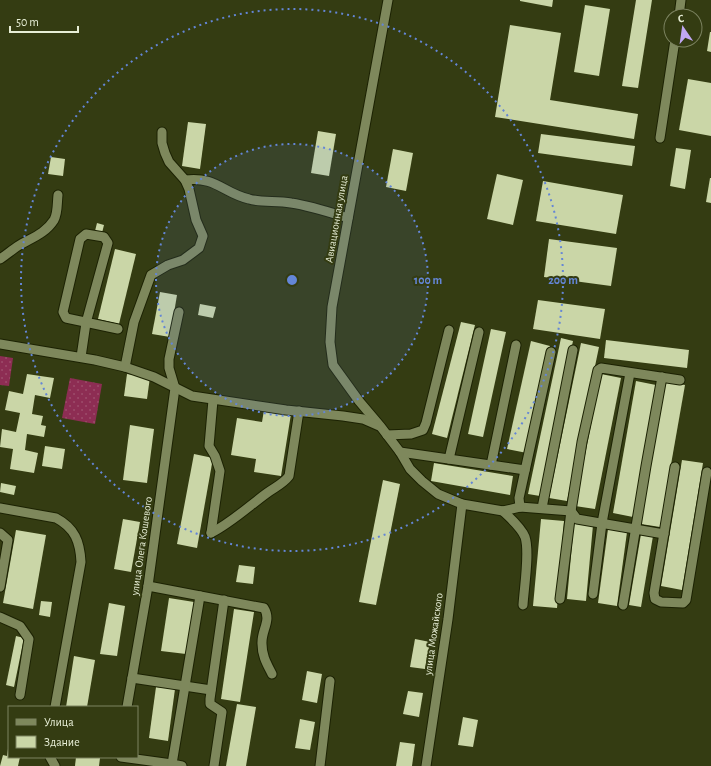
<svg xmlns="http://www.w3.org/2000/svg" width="711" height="766" font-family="'Alegreya Sans',sans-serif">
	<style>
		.grass { fill: url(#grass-dots) }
		.building { fill: #cad6a7 }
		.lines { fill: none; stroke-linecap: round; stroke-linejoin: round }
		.minor-casing { stroke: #1c2203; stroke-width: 11 }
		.minor { stroke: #7e885c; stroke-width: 9 }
		.ring { fill: none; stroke: #6486d7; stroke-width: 2; stroke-dasharray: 2 4 }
		.labels { text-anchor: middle; stroke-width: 4; stroke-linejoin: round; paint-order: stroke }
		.street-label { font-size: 11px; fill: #e7eed6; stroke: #343c12 }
		.centre { fill: #6486d7; stroke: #343c12; stroke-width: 2 }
		.ring-label { font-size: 12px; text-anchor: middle; font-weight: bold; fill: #6486d7; stroke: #343c12; stroke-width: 4; stroke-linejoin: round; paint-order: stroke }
	</style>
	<defs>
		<pattern id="grass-dots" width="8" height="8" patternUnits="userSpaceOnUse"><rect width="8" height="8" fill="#8d2d53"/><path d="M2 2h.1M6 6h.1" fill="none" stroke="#9d4c6b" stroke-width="1.8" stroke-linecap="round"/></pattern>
	</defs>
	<rect width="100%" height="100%" fill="#343c12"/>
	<!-- grass -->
	<g class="grass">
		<path d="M0,356L13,358L9,386L0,385Z"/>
		<path d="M70,378L102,384L95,424L62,418Z"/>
	</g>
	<!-- building -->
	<g class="building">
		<path d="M520,0H553L552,7L520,1Z"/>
		<path d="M636,0H652L638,88L622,86Z"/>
		<path d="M585,5L610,9L599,76L574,72Z"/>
		<path d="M510,25L561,33L550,100L638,114L634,139L495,117Z"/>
		<path d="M710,32H711V52L707,51Z"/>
		<path d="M688,79L711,83V136L679,130Z"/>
		<path d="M188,122L206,124L200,169L182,166Z"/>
		<path d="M318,131L336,134L329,176L311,173Z"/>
		<path d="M541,134L635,146L632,166L538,153Z"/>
		<path d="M676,148L691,150L685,189L670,186Z"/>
		<path d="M393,149L413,153L406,191L386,187Z"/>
		<path d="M51,157L65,159L63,176L48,174Z"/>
		<path d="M497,174L523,180L513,225L487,219Z"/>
		<path d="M710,178H711V203L706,202Z"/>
		<path d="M543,181L623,195L616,234L536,221Z"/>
		<path d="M97,223L104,225L102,233L95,231Z"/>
		<path d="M549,239L617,248L611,286L544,277Z"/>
		<path d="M115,249L136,254L119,324L98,319Z"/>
		<path d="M160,292L177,295L170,337L152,334Z"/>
		<path d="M538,300L605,309L600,339L533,329Z"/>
		<path d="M200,304L216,307L213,318L198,315Z"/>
		<path d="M461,322L475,325L447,438L432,434Z"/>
		<path d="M491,329L506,332L483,437L468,434Z"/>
		<path d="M561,338L573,341L540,496L528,494Z"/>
		<path d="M606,340L689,350L687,368L604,358Z"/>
		<path d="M531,341L550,346L527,453L507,449Z"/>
		<path d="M581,343L599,347L567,501L549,498Z"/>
		<path d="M27,374L54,378L50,398L35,395L32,414L43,416L41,425L46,426L44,437L27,434L25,450L38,453L34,473L10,469L13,449L0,447L2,429L16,432L20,413L5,410L9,391L23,394Z"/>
		<path d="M127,374L150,377L147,399L124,396Z"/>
		<path d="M601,374L621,378L595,509L575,506Z"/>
		<path d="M636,381L656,385L633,517L613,513Z"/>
		<path d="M665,381L685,385L660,527L641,524Z"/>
		<path d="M264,410L291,414L281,476L254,472L256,459L231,455L237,418L262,422Z"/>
		<path d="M130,425L154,429L147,483L123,480Z"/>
		<path d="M45,446L65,449L62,469L42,466Z"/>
		<path d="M194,454L213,458L197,548L177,544Z"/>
		<path d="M682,460L703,463L682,590L661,586Z"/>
		<path d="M434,463L513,476L510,495L431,481Z"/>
		<path d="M383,480L400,484L376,605L359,602Z"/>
		<path d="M1,483L16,486L14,495L0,492Z"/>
		<path d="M123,519L140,522L131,572L114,569Z"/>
		<path d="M541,519L564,521L557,608L533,606Z"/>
		<path d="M574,523L593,525L586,601L567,599Z"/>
		<path d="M608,529L627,532L617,606L598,603Z"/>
		<path d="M16,530L46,535L33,609L3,603Z"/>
		<path d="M641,534L653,536L641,607L629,605Z"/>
		<path d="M239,565L255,567L253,584L236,582Z"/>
		<path d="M169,598L194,602L186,654L161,651Z"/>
		<path d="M41,601L52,602L50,617L39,615Z"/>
		<path d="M109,603L125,606L117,656L100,654Z"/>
		<path d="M234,609L254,612L240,702L221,699Z"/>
		<path d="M16,636L24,638L14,687L6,685Z"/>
		<path d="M415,639L430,642L425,669L410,667Z"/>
		<path d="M74,656L95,660L87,707H66Z"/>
		<path d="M307,671L322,674L317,703L302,700Z"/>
		<path d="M156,687L175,689L168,741L149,738Z"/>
		<path d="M408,691L423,693L419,717L403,714Z"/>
		<path d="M237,704L256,707L246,766H226Z"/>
		<path d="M463,717L478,720L473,747L458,745Z"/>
		<path d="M300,719L315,722L310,750L295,748Z"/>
		<path d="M400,742L415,744L412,766H396Z"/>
		<path d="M8,749L9,757H20L18,766H0L3,755L7,756Z"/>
		<path d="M76,757L100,758L99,766H75Z"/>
	</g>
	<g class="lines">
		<defs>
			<g id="minor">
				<path d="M388,0L332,307L330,342L333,365L359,401L381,427L400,452L410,469L422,481L438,494L462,504L503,511L520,507L571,511L577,519L664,534"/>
				<path d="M679,16L681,0"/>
				<path d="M660,138L675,40"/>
				<path d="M185,180C216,176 223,193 249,199C263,203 277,200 291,203C311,206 329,212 348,218"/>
				<path d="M0,259C6,255 12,250 18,246C31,238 45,234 54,220C58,213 57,203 58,195"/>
				<path d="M0,344L95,360L125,367L154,377L192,396L286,410L343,416L363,419L379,426"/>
				<path d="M81,357L86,323L108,243L104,237L86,234L80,239L63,312L66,318L118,329"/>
				<path d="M125,367L134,322L151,275L168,265L183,260L199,248L203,236L196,220L189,189L185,180L169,162L165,153L162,143V132"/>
				<path d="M387,435L411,434L423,430L426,423L449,330"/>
				<path d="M400,452L525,470"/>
				<path d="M449,459L479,332"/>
				<path d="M491,465L516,345"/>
				<path d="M675,467L654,593L655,599L661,602L683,603L686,600L707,472"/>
				<path d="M520,507L519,498L551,352"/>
				<path d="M0,508L56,518C75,528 80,542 81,562L55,707"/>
				<path d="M542,508L573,350"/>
				<path d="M503,511C511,519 521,527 525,537C530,552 524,588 523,605"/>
				<path d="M0,533L8,540L0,587"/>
				<path d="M211,533C231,523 249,506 267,493C275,487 283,484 289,476L299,411"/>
				<path d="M211,533L220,471L215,456L209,446L213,400"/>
				<path d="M148,586L264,608C272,621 261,630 262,644C262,656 267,664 272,674"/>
				<path d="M593,594L602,523L630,373"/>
				<path d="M560,599L571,511L582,442L598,370L601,368L680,380"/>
				<path d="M623,605L646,466L662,377"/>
				<path d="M0,617L20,626L29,639L20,695"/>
				<path d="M132,678L211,690"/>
				<path d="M127,707L148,586L175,388L169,368V359L179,312"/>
				<path d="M50,757L55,766"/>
				<path d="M121,757L172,764"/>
				<path d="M182,766L172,764L200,596"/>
				<path d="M214,766L222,712L210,704V699L224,600"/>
				<path d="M320,766L330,681"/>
				<path d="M426,766L448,619L462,504"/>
			</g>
		</defs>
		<!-- minor casing -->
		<use href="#minor" class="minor-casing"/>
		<!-- minor -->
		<use href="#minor" class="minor"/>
	</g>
	<!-- distance rings -->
	<circle cx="292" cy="280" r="136" fill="#6486d7" fill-opacity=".12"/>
	<g class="ring">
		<circle cx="292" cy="280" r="136"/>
		<circle cx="292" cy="280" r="271"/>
	</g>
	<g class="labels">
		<!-- street labels -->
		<g class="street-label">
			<text transform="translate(336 219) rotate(-80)" y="4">Авиационная улица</text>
			<text transform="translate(141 546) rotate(-82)" y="4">улица Олега Кошевого</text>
			<text transform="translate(433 634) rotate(-82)" y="4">улица Можайского</text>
		</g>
	</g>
	<circle cx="292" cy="280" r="6" class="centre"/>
	<g class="ring-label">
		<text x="428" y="284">100 m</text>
		<text x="563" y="284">200 m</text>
	</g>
	<!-- legend -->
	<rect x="8" y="706" width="130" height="52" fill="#343c12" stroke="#7c8360"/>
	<rect x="16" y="719" width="20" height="6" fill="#7e885c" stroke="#7c8360"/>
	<text x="44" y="726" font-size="12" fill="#e7eed6">Улица</text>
	<rect x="16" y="736" width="20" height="12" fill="#cad6a7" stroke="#7c8360"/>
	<text x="44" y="746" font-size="12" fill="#e7eed6">Здание</text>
	<!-- north arrow -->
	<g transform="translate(683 28) rotate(347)"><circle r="19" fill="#343c12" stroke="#7c8360"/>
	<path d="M0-3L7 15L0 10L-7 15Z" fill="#c1a8f3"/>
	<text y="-6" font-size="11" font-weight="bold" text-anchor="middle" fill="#e7eed6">С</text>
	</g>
	<!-- scale -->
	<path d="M10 26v6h68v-6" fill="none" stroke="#e7eed6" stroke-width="2"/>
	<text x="16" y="26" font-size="12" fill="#e7eed6" stroke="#343c12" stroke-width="3" paint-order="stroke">50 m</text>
</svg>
